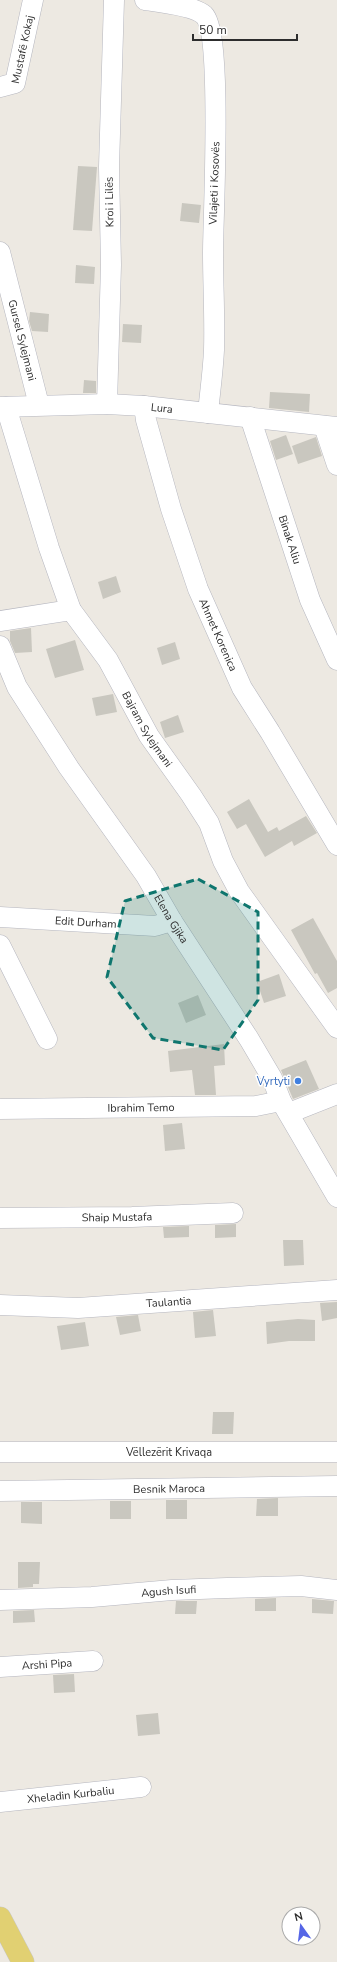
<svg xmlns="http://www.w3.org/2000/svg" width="337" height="1962" font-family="'Nunito Sans',sans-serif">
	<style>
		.building { fill: #c9c7bf }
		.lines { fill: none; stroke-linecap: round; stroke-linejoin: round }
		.minor-casing { stroke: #b5b6bf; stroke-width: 21 }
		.major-casing { stroke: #c8c8c8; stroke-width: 23 }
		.minor { stroke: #fff; stroke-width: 20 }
		.major { stroke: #e1d072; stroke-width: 22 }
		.marked { fill: #0f766e; fill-opacity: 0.2; stroke: #0f766e; stroke-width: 3; stroke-dasharray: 8 5; stroke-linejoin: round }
		.shop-dot { fill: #3f7fe0; stroke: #fff; stroke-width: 1.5 }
		.labels { text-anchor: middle; stroke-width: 3; stroke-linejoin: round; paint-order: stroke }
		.street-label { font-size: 11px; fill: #2d2d2d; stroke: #fff }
		.shop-label { font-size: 11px; fill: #366cbe; stroke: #fff; text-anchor: end }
	</style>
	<rect width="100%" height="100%" fill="#ede9e2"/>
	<!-- building -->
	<g class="building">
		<path d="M78,166L97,167L92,231L73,230Z"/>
		<path d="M182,203L201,205L199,223L180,221Z"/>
		<path d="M76,265L95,267L94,284L75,283Z"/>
		<path d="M30,312L49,314L48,332L32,331L29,321Z"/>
		<path d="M123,324L142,325L141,343L122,342Z"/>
		<path d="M84,380L96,381V393H83Z"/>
		<path d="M270,392L310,394L309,412L269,408Z"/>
		<path d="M286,435L293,454L276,460L270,441Z"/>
		<path d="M316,437L322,456L298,464L292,446Z"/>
		<path d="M116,576L121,592L103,599L98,582Z"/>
		<path d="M31,628L32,652L15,653L10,641V631Z"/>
		<path d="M75,640L84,670L55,678L46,649Z"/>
		<path d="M175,642L180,659L162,665L157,648Z"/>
		<path d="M113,694L117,712L96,716L92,698Z"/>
		<path d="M178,715L184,732L165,738L160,722Z"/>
		<path d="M249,799L268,832L277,827L279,831L306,816L317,833L294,846L292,841L265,857L246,824L237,829L227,812Z"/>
		<path d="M313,918L337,961V988L328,993L317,973L315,974L291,930Z"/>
		<path d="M279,974L286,996L264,1003L257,982Z"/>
		<path d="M198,995L206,1015L186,1023L178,1003Z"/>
		<path d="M224,1044L225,1065L214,1066L216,1095H195L192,1070L170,1072L168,1051Z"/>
		<path d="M306,1060L319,1089L293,1099L281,1070Z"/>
		<path d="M182,1123L185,1149L165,1151L163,1125Z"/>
		<path d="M236,1224V1237L215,1238V1225Z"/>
		<path d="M189,1226V1237L164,1238L163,1227Z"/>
		<path d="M283,1240H303L304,1265L284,1266Z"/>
		<path d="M337,1302V1318L322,1321L320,1303Z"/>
		<path d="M213,1310L216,1336L195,1338L193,1312Z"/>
		<path d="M138,1315L141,1331L120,1335L116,1317Z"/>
		<path d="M298,1319L315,1320V1341H289L267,1344L266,1322Z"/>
		<path d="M85,1322L89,1346L61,1350L57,1326Z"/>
		<path d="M213,1412H234L233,1434H212Z"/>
		<path d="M278,1498V1516H256L257,1499Z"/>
		<rect x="166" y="1500" width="21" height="19"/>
		<rect x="110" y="1501" width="21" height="18"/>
		<path d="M21,1502H42V1524L21,1523Z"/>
		<path d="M18,1562H40L39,1584H33V1587L18,1588Z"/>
		<path d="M276,1598V1611H255V1599Z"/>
		<path d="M312,1599L334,1601L333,1614L312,1613Z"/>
		<path d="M176,1601H197L196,1614H175Z"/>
		<path d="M34,1610L35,1622L13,1623V1611Z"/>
		<path d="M74,1674L75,1692L54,1693L53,1675Z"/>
		<path d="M158,1713L160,1734L138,1736L136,1715Z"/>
	</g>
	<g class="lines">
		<defs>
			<g id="minor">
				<path d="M145,0C159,2 194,6 204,15C223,34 213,216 213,253C213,285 215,318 214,350C213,371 210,392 208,413"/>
				<path id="s1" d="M0,87L15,83L33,0"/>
				<path id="s2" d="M0,252L39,405"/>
				<path d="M107,404L111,265L109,167L114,0"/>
				<path id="s3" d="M144,406L146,420L171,509L198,589L242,688L270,732L337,845"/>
				<path id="s4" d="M0,407L107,404L144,406L337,427"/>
				<path id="s5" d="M6,407L49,548L71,610L108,660L149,736L191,795L209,823L223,861L239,891L337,1028"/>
				<path id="s6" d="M250,417L310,600L337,660"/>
				<path d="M324,426L337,465"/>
				<path d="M0,621L71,610"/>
				<path id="s7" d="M0,646L17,687L69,768L146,876L172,921L249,1039L272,1078L281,1101L337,1197"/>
				<path id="s8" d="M0,917L155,926L172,921"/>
				<path d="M0,945L47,1039"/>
				<path id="s9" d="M0,1109L256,1106L281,1101"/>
				<path d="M289,1113L337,1094"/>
				<path id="s10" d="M0,1218L132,1217L233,1213"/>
				<path id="s11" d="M0,1305L78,1308L337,1290"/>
				<path id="s12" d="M0,1452H337"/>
				<path id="s13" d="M0,1491L337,1486"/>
				<path id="s14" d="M0,1600L92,1597L172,1590L227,1588L301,1586L337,1590"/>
				<path id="s15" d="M0,1667L93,1661"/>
				<path id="s16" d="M0,1802L141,1787"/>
			</g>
			<path id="major" d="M0,1918L23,1962"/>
		</defs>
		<!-- minor casing -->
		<use href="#minor" class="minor-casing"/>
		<!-- major casing -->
		<use href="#major" class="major-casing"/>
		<!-- minor -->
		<use href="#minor" class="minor"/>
		<!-- major -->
		<use href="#major" class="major"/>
	</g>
	<!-- marked area -->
	<path class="marked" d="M198,879L258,912V1000L223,1050L153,1038L107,977L125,901Z"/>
	<!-- markers -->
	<circle class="shop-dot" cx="298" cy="1081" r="4"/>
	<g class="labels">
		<!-- street labels -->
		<g class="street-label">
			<text dy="4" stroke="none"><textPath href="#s1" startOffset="50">Mustafë Kokaj</textPath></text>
			<text transform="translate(214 183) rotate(-88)" y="4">Vilajeti i Kosovës</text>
			<text transform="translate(109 202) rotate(-91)" y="4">Kroi i Lilës</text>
			<text dy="4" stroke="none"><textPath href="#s2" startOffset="91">Gursel Sylejmani</textPath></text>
			<text dy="4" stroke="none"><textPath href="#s4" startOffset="162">Lura</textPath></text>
			<text dy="4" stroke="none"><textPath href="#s6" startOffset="129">Binak Aliu</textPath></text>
			<text dy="4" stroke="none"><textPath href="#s3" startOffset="241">Ahmet Korenica</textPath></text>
			<text dy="4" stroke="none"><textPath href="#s5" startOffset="355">Bajram Sylejmani</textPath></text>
			<text dy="4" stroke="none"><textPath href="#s7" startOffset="323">Elena Gjika</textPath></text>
			<text dy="4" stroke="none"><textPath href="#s8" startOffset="86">Edit Durham</textPath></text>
			<text dy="4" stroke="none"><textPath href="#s9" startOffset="141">Ibrahim Temo</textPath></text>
			<text dy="4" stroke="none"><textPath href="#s10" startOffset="117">Shaip Mustafa</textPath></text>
			<text dy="4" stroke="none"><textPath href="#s11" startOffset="169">Taulantia</textPath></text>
			<text dy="4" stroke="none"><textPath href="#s12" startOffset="169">Vëllezërit Krivaqa</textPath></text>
			<text dy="4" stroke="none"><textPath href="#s13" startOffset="169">Besnik Maroca</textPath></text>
			<text dy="4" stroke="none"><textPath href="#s14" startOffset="169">Agush Isufi</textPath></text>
			<text dy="4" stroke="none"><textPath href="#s15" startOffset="47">Arshi Pipa</textPath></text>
			<text dy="4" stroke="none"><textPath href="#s16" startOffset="71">Xheladin Kurbaliu</textPath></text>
		</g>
		<!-- shop labels -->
		<g class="shop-label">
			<text x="290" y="1085">Vyrtyti</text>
		</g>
	</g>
	<!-- north arrow -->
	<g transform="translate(301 1926) rotate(346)"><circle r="19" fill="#ffffff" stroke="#ababab"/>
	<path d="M0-3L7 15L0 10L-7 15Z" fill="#5666e6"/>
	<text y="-6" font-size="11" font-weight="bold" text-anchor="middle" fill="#2d2d2d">N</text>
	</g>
	<!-- scale -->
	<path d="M193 34v6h104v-6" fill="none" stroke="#2d2d2d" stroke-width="2"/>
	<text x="199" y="34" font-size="12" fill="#2d2d2d" stroke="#ffffff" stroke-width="3" paint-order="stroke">50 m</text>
</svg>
